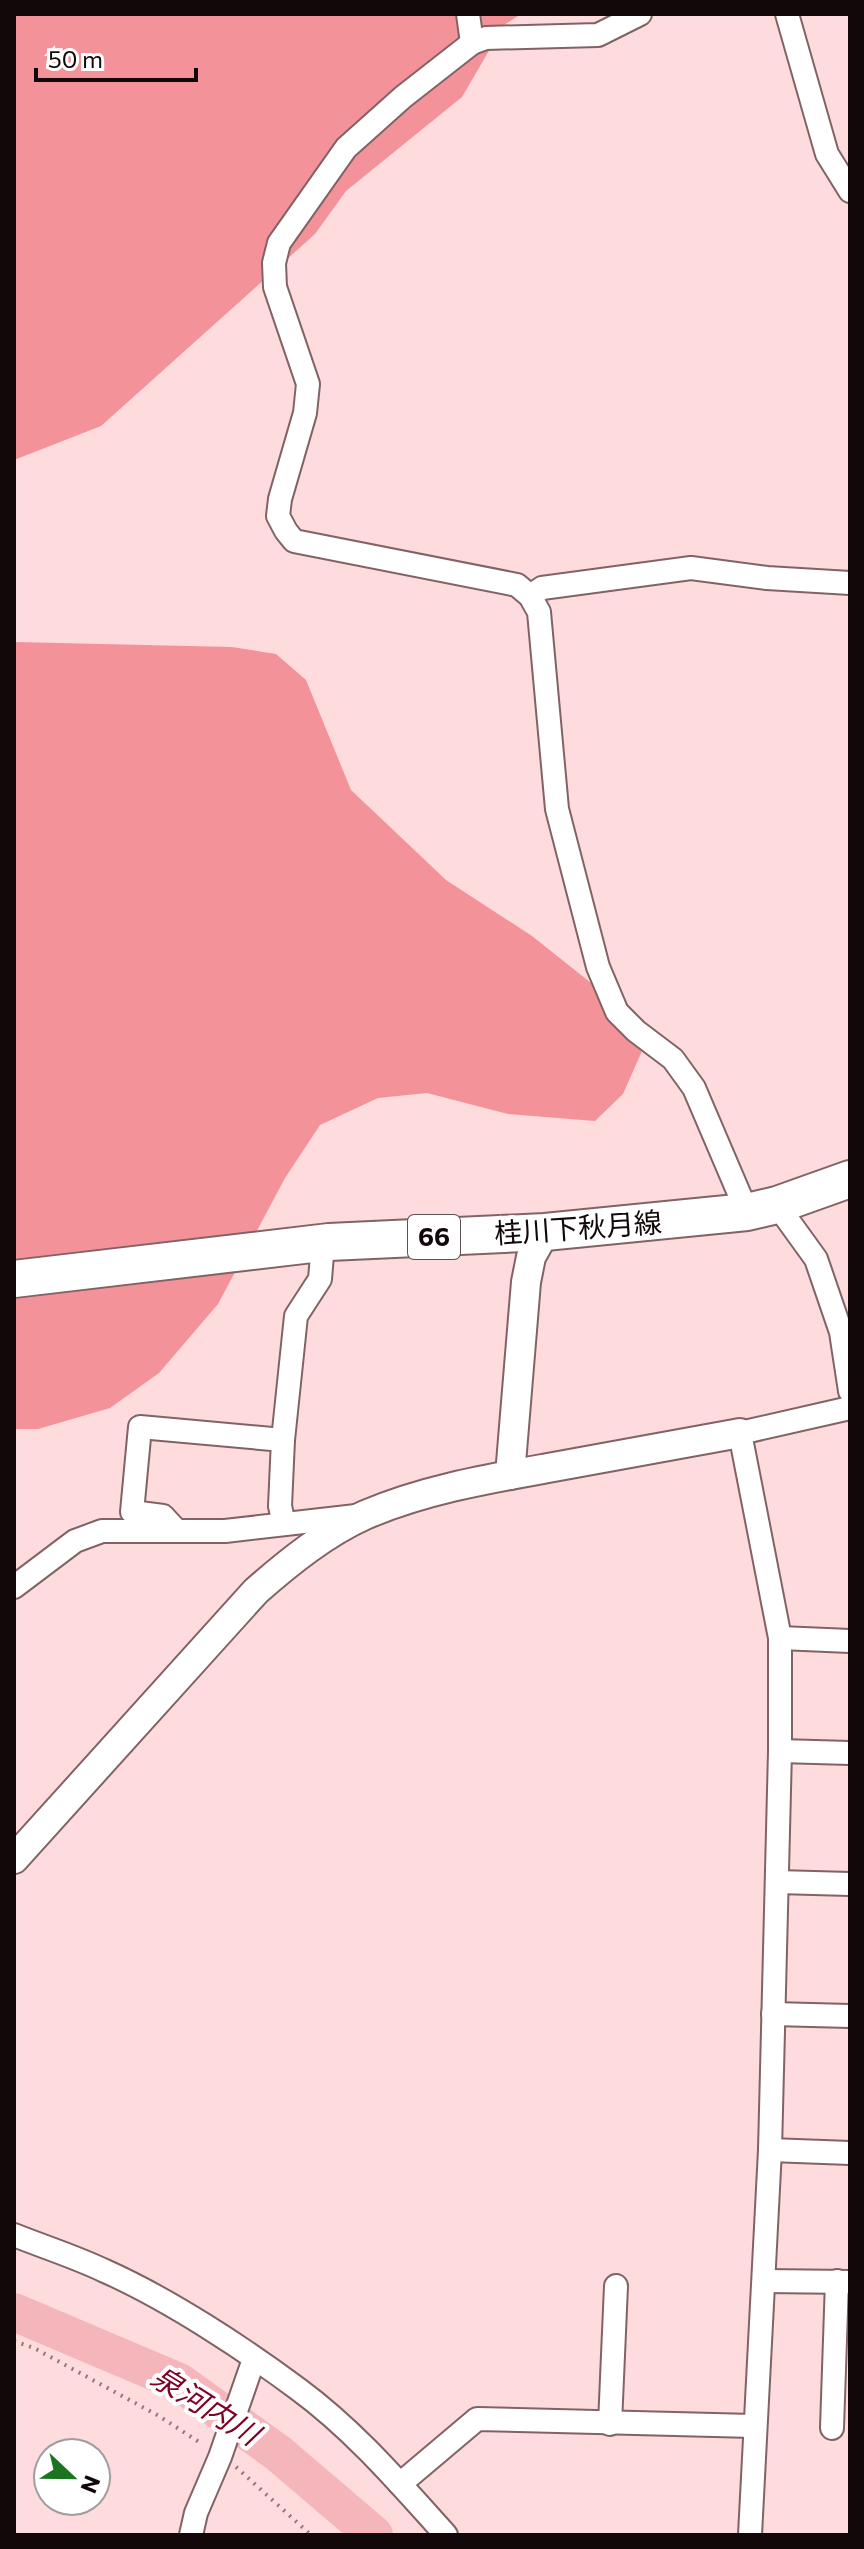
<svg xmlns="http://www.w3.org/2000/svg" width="864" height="2549" font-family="Commissioner,'Noto Sans JP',sans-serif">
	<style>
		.forest { fill: #f4929a }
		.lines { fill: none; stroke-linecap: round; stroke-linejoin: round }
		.river { stroke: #f4b6ba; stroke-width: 38 }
		.minor-casing { stroke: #816365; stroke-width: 26 }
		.tertiary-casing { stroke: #816365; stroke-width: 32 }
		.primary-casing { stroke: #816365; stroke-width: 40 }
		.path { stroke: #91797a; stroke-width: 4; stroke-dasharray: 2 6; stroke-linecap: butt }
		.minor { stroke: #fff; stroke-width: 22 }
		.tertiary { stroke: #fff; stroke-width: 28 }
		.primary { stroke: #fff; stroke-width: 36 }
		.labels { text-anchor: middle; stroke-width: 8; stroke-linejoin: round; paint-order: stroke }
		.shield { fill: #fff; stroke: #5a5253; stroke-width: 2 }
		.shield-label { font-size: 26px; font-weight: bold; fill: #130809 }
		.street-label { font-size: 28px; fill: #130809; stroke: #fff }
		.water-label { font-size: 30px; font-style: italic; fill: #7e0227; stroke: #fff }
	</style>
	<rect width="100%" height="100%" fill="#fedbdd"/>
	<!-- forest -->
	<g class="forest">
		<path d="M14,14H521L504,25L462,97L346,191L315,234L101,426L14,460Z"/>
		<path d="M14,642L232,647L276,654L306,680L351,790L446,880L532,936L625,1010L642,1051L623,1094L595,1121L508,1114L427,1093L378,1098L320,1125L285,1178L218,1304L159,1373L110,1408L38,1429H14Z"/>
	</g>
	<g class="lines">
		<!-- river -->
		<path class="river" d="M14,2312L179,2382L278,2453L374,2535"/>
		<defs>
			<g id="minor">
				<path d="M468,14L472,43"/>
				<path d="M640,14L598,35L486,38L472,43L403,97L346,148L279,243L274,263L275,287L308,384L305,413L280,499L278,516L286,531L294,541L517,585L530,596L539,612L557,809L598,967L617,1012L636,1031L673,1059L694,1088L747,1212"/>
				<path d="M787,14L827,154L850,191"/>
				<path d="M530,596L542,588L691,568L767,578L850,583"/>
				<path d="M777,1205L816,1259L841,1332L850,1391"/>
				<path d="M283,1440L296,1316L320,1279L323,1243"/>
				<path d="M177,1531L163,1516L132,1512L140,1427L283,1440L280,1506L284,1524"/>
				<path d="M14,1587L75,1541L102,1531H225L356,1516"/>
				<path d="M780,1638L850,1641"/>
				<path d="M780,1751L850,1753"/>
				<path d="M777,1882L850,1884"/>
				<path d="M773,2014L850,2016"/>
				<path d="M770,2150L850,2153"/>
				<path d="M14,2235C44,2247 76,2257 105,2271C168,2299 243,2348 298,2389C354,2430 400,2484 446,2535"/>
				<path d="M765,2281L850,2282"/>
				<path d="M610,2424L616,2286"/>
				<path d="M832,2428L837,2281"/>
				<path d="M400,2484L477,2419L753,2426"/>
				<path d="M191,2535L196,2513L220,2457L254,2359"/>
				<path d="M750,2535L770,2150L780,1751V1638L740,1433L850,1408"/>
			</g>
			<g id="tertiary">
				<path d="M510,1475L526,1282L531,1257L545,1232"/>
				<path d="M14,1859L256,1591C289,1562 325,1533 365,1515C423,1490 487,1479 548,1468C612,1456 676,1445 740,1433"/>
			</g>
			<path id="primary" d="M14,1279L329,1242L545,1232L747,1212L777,1205L850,1179"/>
		</defs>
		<!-- minor casing -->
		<use href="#minor" class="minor-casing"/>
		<!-- tertiary casing -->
		<use href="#tertiary" class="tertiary-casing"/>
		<!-- primary casing -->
		<use href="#primary" class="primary-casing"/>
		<!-- path -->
		<g class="path">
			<path d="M14,2341L34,2348L159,2416L202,2444"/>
			<path d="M236,2467L311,2535"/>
		</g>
		<!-- minor -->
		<use href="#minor" class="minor"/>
		<!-- tertiary -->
		<use href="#tertiary" class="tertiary"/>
		<!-- primary -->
		<use href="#primary" class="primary"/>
	</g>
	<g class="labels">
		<!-- shield labels -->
		<rect class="shield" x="408" y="1215" width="52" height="44" rx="6"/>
		<g class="shield-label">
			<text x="434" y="1246">66</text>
		</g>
		<!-- street labels -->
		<g class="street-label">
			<text transform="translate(578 1228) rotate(-4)" y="10">桂川下秋月線</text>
		</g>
		<!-- water labels -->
		<g class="water-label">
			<text transform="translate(205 2406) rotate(32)" y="10">泉河内川</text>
		</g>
	</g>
	<!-- border -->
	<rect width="864" height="2549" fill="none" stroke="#130809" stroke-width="32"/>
	<!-- north arrow -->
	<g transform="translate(72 2477) rotate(112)"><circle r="38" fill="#ffffff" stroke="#a19c9d" stroke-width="2"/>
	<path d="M0-6L14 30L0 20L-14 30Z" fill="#1a7422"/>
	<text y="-12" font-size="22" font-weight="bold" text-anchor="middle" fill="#130809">N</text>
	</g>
	<!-- scale -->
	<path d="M36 68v12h160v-12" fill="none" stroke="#130809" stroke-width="4"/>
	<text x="48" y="68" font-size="24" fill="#130809" stroke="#ffffff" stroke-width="6" paint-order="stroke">50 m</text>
</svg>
